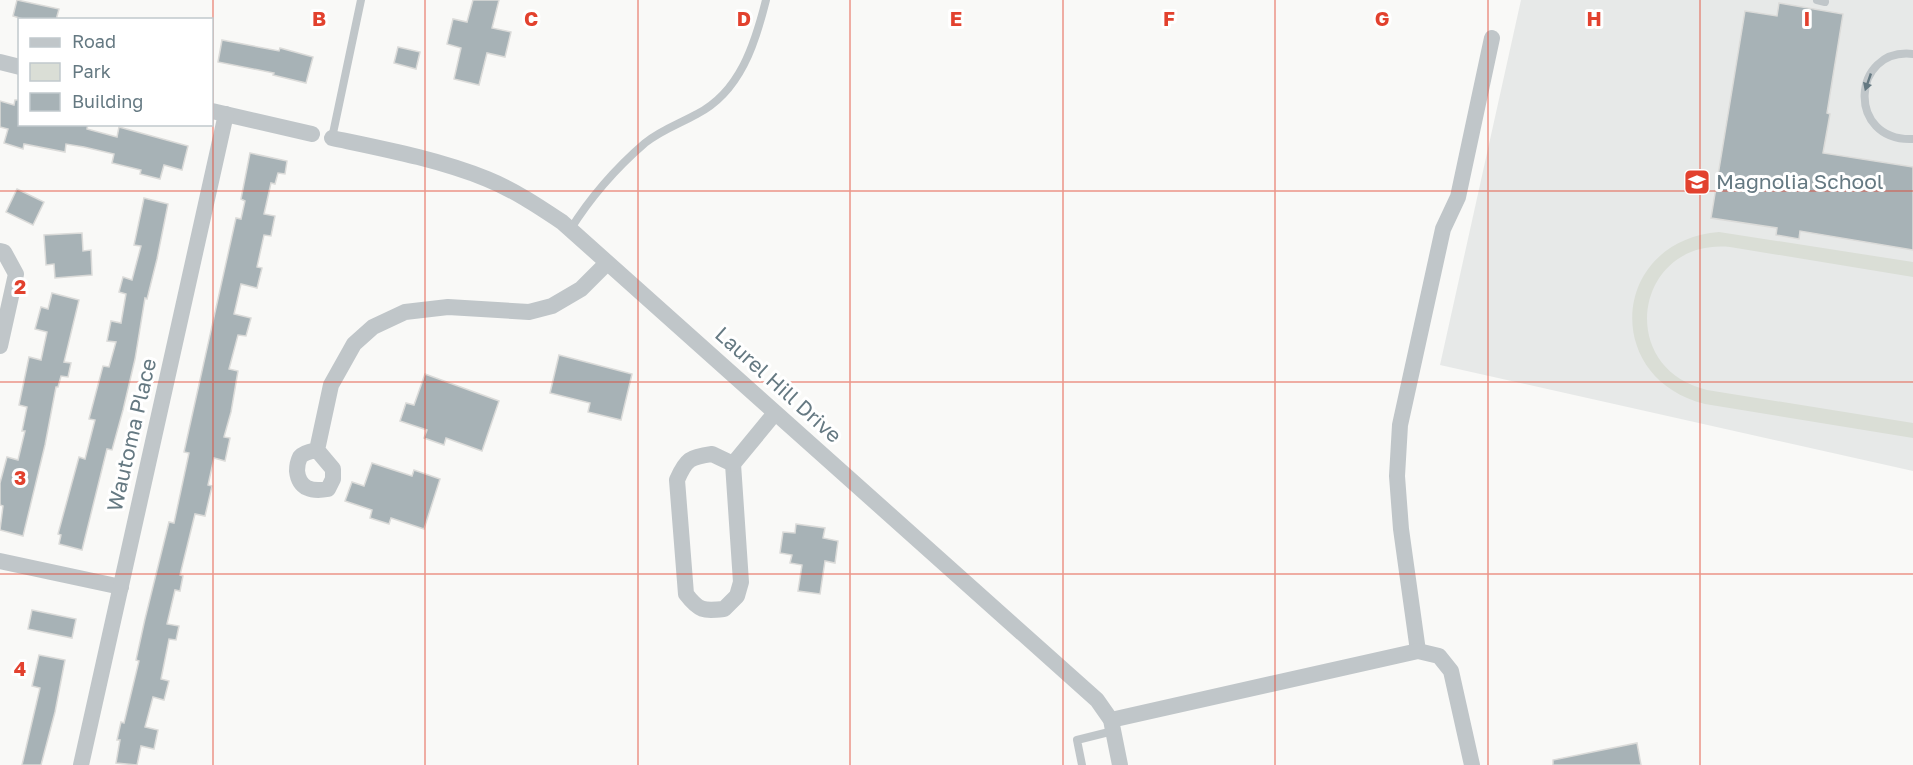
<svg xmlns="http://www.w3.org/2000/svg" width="1913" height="765" font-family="'Golos Text',sans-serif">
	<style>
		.built { fill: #e7e9e8 }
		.green { fill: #daded6 }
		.building { fill: #a7b2b6; stroke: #dbdbd9; stroke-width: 1.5 }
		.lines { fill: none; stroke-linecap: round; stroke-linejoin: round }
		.lane { stroke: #c0c6c9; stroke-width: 8 }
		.street { stroke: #c0c6c9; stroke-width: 16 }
		.oneway { fill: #657982 }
		.grid { fill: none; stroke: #e2412e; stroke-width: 1.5; stroke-opacity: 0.55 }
		.labels { text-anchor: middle; stroke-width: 6; stroke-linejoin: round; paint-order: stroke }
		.poi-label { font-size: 21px; fill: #657982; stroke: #fff; text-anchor: start }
		.street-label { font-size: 21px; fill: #657982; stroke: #fff }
		.grid-label { font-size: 20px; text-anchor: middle; font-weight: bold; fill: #e2412e; stroke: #fff; stroke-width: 6; stroke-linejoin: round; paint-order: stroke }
	</style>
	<rect width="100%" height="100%" fill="#f9f9f7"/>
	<!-- built -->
	<path class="built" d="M1521,0H1913V471L1440,365Z"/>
	<!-- green -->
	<path class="green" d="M1719,232L1913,262V277L1730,247C1635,238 1614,368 1707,390L1913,423V438L1705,404C1601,378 1611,241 1719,232Z"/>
	<!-- building -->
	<g class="building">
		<path d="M17,0L59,9L56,20H26L13,16Z"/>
		<path d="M473,0H499L492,28L511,32L505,57L487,53L479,85L454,79L461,48L447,44L453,19L467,22Z"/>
		<path d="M1779,3L1843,14L1827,113L1830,114L1823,153L1913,167V250L1800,231L1799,239L1776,235L1777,228L1711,218L1745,11L1777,16Z"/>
		<path d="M222,40L279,51L280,48L313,57L306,83L273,75L274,73L218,62Z"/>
		<path d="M398,47L420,52L416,69L394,63Z"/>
		<path d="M15,100H20V124H88L87,129L117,137L119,127L188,146L182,170L164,165L160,179L140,174L141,170L112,163L114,154L84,147L66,144L65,152L24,144L23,149L4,143L8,129L0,127V101L14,105Z"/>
		<path d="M250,153L287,161L285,174L278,173L275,184L271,183L264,214L275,216L271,236L264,235L257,267L262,268L257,288L241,284L234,314L251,318L246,336L238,335L229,369L238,371L231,412L224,437L230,438L225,461L214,458L208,485L212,486L205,516L195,514L180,575L183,576L180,591L175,590L167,624L179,626L176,640L169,639L161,679L169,681L164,700L153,697L145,727L158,730L154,749L141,746L137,765L116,763L120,740H117L121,722L124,723L139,661L136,660L145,619L169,522L174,523L189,453L184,452L236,218L241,219L245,201L241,199Z"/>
		<path d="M17,189L44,202L33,225L6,212Z"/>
		<path d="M144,198L168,204L157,259L147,299L145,298L135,359L123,410L112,450L107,449L82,550L59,544L61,535L58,534L79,457L85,459L95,420L89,419L103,366L109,367L116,342L107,341L111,321L121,323L126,294L119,292L123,277L132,280L141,246L134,245Z"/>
		<path d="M82,233L83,251L91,250L92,275L55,278L54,264L46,265L44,235Z"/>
		<path d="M52,293L79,300L64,362L71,363L68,377L61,376L58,387H56L45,445L23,536L0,530L3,506L0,505V483L7,457L18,460L25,431H22L27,407L19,405L29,357L41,360L47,332L35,329L41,307L48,309Z"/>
		<path d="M559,355L632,374L621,420L588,412L590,403L550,393Z"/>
		<path d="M425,374L499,401L482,451L446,438L444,445L424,438L427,430L400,421L406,403L414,405Z"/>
		<path d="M372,463L412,476L414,470L440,479L424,529L391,518L389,524L370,518L372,510L345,501L352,482L364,486Z"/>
		<path d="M796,524L825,528L823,538L838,541L835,563L825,561L820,594L798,591L802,565L790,563L792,555L780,553L783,532L795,533Z"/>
		<path d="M32,610L76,619L72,638L28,629Z"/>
		<path d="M39,655L65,660L55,712L41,765H22L40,688L32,686Z"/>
		<path d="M1637,743L1641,765H1553V760Z"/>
	</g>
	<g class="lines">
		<!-- lane -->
		<g class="lane">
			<path d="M1817,0L1825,2"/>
			<path d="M1913,54C1851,47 1846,142 1913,139"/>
			<path d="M332,138L361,0"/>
			<path d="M570,230C590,198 616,168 645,143C661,130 679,124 697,114C740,92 755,44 766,0"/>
			<path d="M1082,765L1077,740L1113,731"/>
		</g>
		<!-- street -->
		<g class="street">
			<path d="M0,62L20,67"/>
			<path d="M212,111L312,134"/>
			<path d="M332,138C384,149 437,159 487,179C514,190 538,206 562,222L1097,700L1111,720L1120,765"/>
			<path d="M0,251L4,252L16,274L0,346"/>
			<path d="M317,450L333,469V479L328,489C312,492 299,489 297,471C297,466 298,461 300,457C304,452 312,451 317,450L331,385L354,344L373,327L405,312L448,307L529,312L552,306L581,289L607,263"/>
			<path d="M712,454L733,464L741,582L737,596L724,609C703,611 699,611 686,594L677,480C686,459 690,457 712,454Z"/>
			<path d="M733,464L775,413"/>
			<path d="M0,561L121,587"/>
			<path d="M1418,651L1401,529L1397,476L1400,425L1443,229L1458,197L1492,38"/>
			<path d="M1111,720L1418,651L1439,656L1451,671L1472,765"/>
			<path d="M81,765L226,114"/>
		</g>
	</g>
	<!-- one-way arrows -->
	<defs><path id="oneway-solid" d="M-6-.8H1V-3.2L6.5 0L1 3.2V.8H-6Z" transform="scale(1.5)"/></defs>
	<use class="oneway" href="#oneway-solid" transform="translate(1868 82) rotate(109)"/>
	<!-- grid -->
	<path class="grid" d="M213,0V765M425,0V765M638,0V765M850,0V765M1063,0V765M1275,0V765M1488,0V765M1700,0V765M0,191H1913M0,382H1913M0,574H1913"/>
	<!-- icons -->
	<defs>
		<symbol id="school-square" viewBox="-11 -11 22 22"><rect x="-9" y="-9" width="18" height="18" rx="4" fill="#e2412e" stroke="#fff"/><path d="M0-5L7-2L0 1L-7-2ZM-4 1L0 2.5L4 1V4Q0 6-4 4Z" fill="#fff"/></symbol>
	</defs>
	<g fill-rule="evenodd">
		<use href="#school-square" x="1682" y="167" width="30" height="30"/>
	</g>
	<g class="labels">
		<!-- poi labels -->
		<g class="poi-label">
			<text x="1716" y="189">Magnolia School</text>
		</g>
		<!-- street labels -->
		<g class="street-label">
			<text transform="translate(778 385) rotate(42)" y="7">Laurel Hill Drive</text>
			<text transform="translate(132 435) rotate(-77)" y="7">Wautoma Place</text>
		</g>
	</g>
	<g class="grid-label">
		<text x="319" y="26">B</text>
		<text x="531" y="26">C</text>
		<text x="744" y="26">D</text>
		<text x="956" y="26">E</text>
		<text x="1169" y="26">F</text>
		<text x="1382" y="26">G</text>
		<text x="1594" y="26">H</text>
		<text x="1807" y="26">I</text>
		<text x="20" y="294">2</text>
		<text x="20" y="485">3</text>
		<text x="20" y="676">4</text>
	</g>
	<!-- legend -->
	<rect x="18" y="18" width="195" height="108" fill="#ffffff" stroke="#c1c9cd" stroke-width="1.5"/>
	<rect x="30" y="38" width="30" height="9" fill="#c0c6c9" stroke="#c1c9cd" stroke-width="1.5"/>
	<text x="72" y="48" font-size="18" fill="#657982">Road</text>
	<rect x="30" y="63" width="30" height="18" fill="#daded6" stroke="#c1c9cd" stroke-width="1.5"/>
	<text x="72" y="78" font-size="18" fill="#657982">Park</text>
	<rect x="30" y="93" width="30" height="18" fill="#a7b2b6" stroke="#c1c9cd" stroke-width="1.5"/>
	<text x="72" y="108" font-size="18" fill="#657982">Building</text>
</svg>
